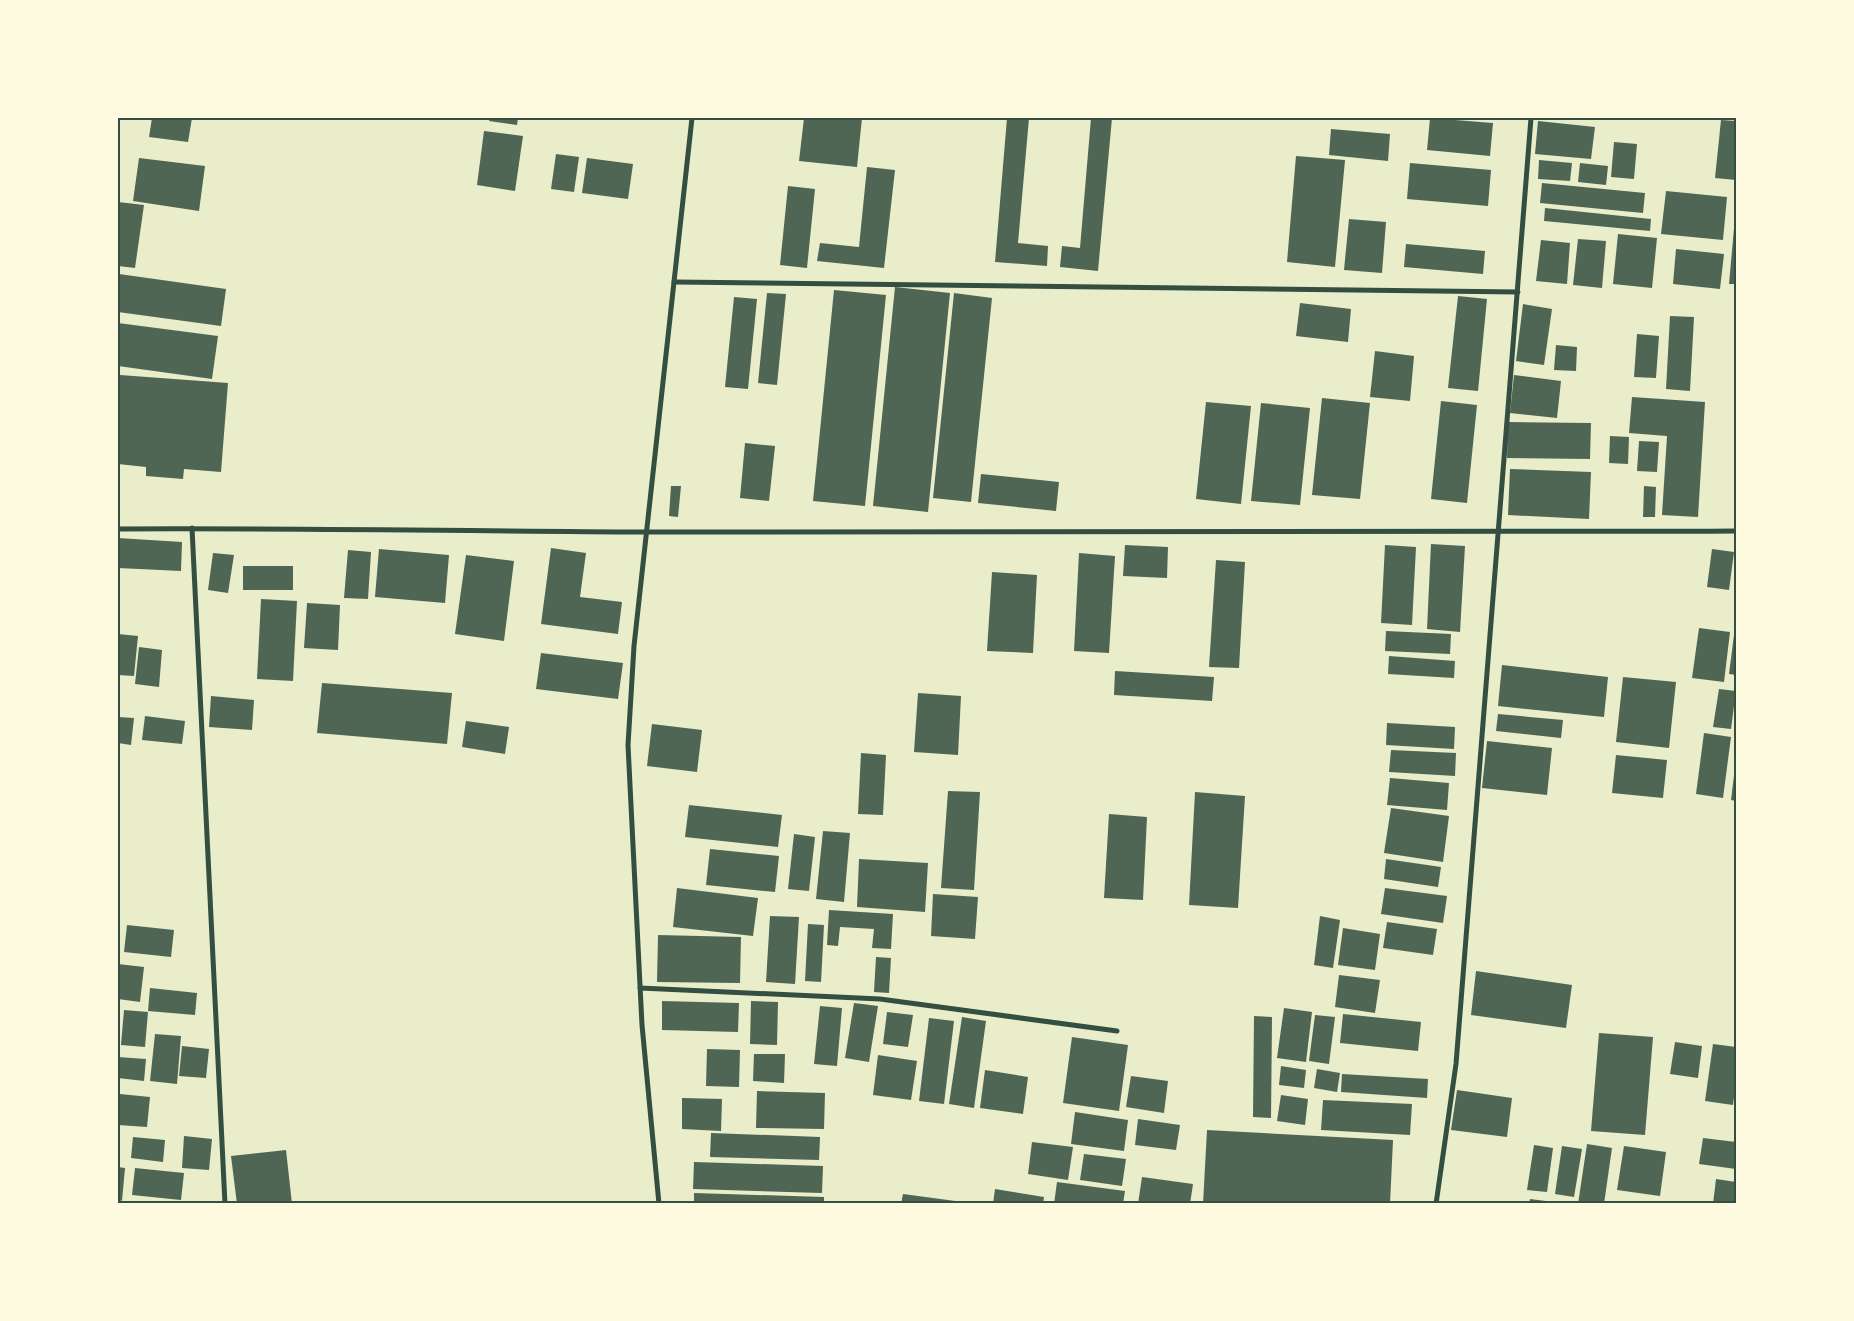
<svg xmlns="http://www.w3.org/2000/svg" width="1854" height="1321" font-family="Overpass,sans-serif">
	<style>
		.building { fill: #4f6655 }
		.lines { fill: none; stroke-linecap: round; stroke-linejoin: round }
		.minor { stroke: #344e41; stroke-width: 5 }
		.neatline { fill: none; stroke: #344e41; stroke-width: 2 }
	</style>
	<rect width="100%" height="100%" fill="#e9edc9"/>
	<!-- building -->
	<g class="building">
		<path d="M152,118H192L188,142L149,137Z"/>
		<path d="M490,118H518L517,125L489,121Z"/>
		<path d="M804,118H862L857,167L799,161Z"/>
		<path d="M1007,118H1029L1018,243L1048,246L1047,266L995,262Z"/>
		<path d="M1091,118H1112L1098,271L1060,267L1062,246L1080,248Z"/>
		<path d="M1430,118L1493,123L1490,156L1427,150Z"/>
		<path d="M1721,120L1736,121V180L1715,178Z"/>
		<path d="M1538,121L1595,127L1591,159L1535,154Z"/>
		<path d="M1331,129L1390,134L1388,161L1329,155Z"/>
		<path d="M484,131L523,136L515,191L477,185Z"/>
		<path d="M1614,142L1637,144L1634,179L1611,177Z"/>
		<path d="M556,154L579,157L574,192L551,189Z"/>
		<path d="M1296,156L1345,160L1335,267L1287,262Z"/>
		<path d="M139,158L205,166L199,211L133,201Z"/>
		<path d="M587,158L633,164L628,199L582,193Z"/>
		<path d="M1539,160L1572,163L1570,181L1538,179Z"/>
		<path d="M1410,163L1491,170L1488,206L1407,199Z"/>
		<path d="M1580,163L1608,166L1606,185L1578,182Z"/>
		<path d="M867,167L895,170L884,268L817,261L820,243L859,247Z"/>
		<path d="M1542,183L1645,193L1643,213L1540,203Z"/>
		<path d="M788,186L815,189L807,268L780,265Z"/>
		<path d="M1666,191L1727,197L1723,240L1661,234Z"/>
		<path d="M118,202L144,205L135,268L118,266Z"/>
		<path d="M1545,208L1651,219L1650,231L1544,221Z"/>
		<path d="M1735,217H1736V284H1729Z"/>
		<path d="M1349,219L1386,222L1382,273L1344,270Z"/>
		<path d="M1618,234L1657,238L1652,288L1613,284Z"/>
		<path d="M1578,239L1606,241L1602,288L1573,285Z"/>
		<path d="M1541,240L1570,243L1567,284L1536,281Z"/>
		<path d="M1406,244L1485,251L1483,274L1404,267Z"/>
		<path d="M1676,249L1724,254L1720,289L1673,284Z"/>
		<path d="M119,274L226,289L221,326L118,312Z"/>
		<path d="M895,287L950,293L928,512L873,506Z"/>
		<path d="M834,290L886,295L865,506L813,501Z"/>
		<path d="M767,293L786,294L777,385L758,383Z"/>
		<path d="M954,293L992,298L971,502L933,498Z"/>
		<path d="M1458,296L1487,299L1478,391L1448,388Z"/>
		<path d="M734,297L757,299L748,389L725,387Z"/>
		<path d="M1300,303L1351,309L1348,342L1296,336Z"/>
		<path d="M1523,304L1552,309L1544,365L1516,361Z"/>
		<path d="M1670,316L1694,317L1690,391L1666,389Z"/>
		<path d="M118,323L218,336L212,379L118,366Z"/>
		<path d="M1637,334L1659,336L1656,378L1634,377Z"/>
		<path d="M1556,345L1577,347L1576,371L1554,370Z"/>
		<path d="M1375,351L1414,356L1410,401L1370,397Z"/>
		<path d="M120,375L228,383L221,472L184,469L183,479L146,476V467L118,464V405Z"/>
		<path d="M1514,375L1561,381L1557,418L1510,413Z"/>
		<path d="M1632,397L1705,402L1698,517L1662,515L1667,436L1629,433Z"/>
		<path d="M1322,398L1370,403L1360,499L1312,495Z"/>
		<path d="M1441,401L1477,405L1467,503L1431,499Z"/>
		<path d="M1206,402L1251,406L1241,504L1196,499Z"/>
		<path d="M1261,403L1310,408L1300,505L1251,501Z"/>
		<path d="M1508,422L1591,423L1590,459L1507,458Z"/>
		<path d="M1610,436L1629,437L1628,464L1609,463Z"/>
		<path d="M1639,441L1659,442L1657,472L1637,471Z"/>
		<path d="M745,443L775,446L769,501L740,498Z"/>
		<path d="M1510,469L1591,472L1589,519L1508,515Z"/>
		<path d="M981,474L1059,482L1056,511L978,503Z"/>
		<path d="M671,486H681L678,517L669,516Z"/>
		<path d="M1644,486L1656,487L1655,517H1643Z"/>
		<path d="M118,538L182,542L181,571L118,568Z"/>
		<path d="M1431,544L1465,546L1460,632L1427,629Z"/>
		<path d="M1125,545L1168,547L1167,578L1123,576Z"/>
		<path d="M1385,545L1416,547L1412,625L1381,623Z"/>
		<path d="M551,548L586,553L580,597L622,602L618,634L541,624Z"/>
		<path d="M379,549L449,555L445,603L375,597Z"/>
		<path d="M1712,549L1734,552L1729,590L1707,587Z"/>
		<path d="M348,550L371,552L368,599L344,598Z"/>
		<path d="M213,553L234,555L228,593L208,590Z"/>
		<path d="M1079,553L1115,556L1109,653L1074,651Z"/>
		<path d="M466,555L514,561L504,641L455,634Z"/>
		<path d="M1216,560L1245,562L1239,668L1209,667Z"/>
		<rect x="243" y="566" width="50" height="24"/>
		<path d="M992,572L1037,575L1033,653L987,651Z"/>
		<path d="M261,599L297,601L293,681L257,679Z"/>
		<path d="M307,603L340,605L338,650L304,648Z"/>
		<path d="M1735,627H1736V675L1729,674Z"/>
		<path d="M1699,628L1730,632L1724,682L1692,678Z"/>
		<path d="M1386,631L1451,634L1450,654L1385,651Z"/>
		<path d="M118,634L138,636L134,676L118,675Z"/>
		<path d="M139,647L162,650L159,687L135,684Z"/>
		<path d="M541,653L623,663L618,699L536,689Z"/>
		<path d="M1389,656L1455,661L1454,678L1388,674Z"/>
		<path d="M1502,665L1608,677L1604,717L1498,706Z"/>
		<path d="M1115,671L1214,677L1212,701L1114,695Z"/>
		<path d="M1623,677L1676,682L1669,748L1616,742Z"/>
		<path d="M322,683L452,693L447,744L317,733Z"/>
		<path d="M1719,689L1736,691L1731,729L1713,727Z"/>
		<path d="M918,693L961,696L958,755L914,752Z"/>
		<path d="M211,696L254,700L252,730L209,727Z"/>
		<path d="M1498,714L1563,720L1561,738L1496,731Z"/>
		<path d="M145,716L185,721L182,744L142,740Z"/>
		<path d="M118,717L134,718L131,745L118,743Z"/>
		<path d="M466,721L509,727L505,754L462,747Z"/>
		<path d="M1387,723L1455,727L1454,749L1386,745Z"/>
		<path d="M652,724L702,730L697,772L647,766Z"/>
		<path d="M1704,733L1731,737L1723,798L1696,794Z"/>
		<path d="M1487,741L1552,748L1547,795L1482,788Z"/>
		<path d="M1391,750L1456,753L1455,776L1389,772Z"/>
		<path d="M861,753L886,755L883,815L858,814Z"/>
		<path d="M1616,755L1667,760L1663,798L1612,793Z"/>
		<path d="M1735,767H1736V801L1731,800Z"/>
		<path d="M1390,778L1449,783L1447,810L1387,805Z"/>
		<path d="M948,791L980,792L974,890L941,888Z"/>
		<path d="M1195,792L1245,796L1238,908L1189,905Z"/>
		<path d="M689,805L782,815L778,847L685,837Z"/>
		<path d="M1391,808L1449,816L1443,862L1384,853Z"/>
		<path d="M1109,814L1147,817L1143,900L1104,898Z"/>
		<path d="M823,831L850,833L844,902L816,899Z"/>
		<path d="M794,834L815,837L809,891L788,889Z"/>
		<path d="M710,849L779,856L775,892L706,885Z"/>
		<path d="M859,859L928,863L925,912L857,907Z"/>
		<path d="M1386,859L1441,867L1438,887L1384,879Z"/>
		<path d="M677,888L758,898L753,936L673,927Z"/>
		<path d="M1385,888L1447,896L1443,923L1381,914Z"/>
		<path d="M933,894L978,897L975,939L931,936Z"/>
		<path d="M829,910L893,914L891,949L872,948L874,929L840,927L838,946L827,945Z"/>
		<path d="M770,916L799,917L795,984L766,982Z"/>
		<path d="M1320,916L1340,920L1333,968L1314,965Z"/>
		<path d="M1387,922L1437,929L1433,955L1383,948Z"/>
		<path d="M808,924L824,925L821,982L805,981Z"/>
		<path d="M127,925L174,930L171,957L124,952Z"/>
		<path d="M1343,928L1380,934L1375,970L1338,965Z"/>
		<path d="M658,935L741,937L740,983L657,982Z"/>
		<path d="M876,957L891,958L889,993L874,992Z"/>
		<path d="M118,964L144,967L140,1002L118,999Z"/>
		<path d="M1476,971L1572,985L1566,1028L1471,1015Z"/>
		<path d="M1339,975L1380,980L1375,1013L1335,1007Z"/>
		<path d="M150,988L197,993L195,1015L148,1011Z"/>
		<path d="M662,1001L739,1003L738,1032L662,1030Z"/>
		<path d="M751,1001L778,1002L777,1045L750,1044Z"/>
		<path d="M854,1003L878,1006L869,1062L845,1058Z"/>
		<path d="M820,1006L842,1008L837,1066L814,1064Z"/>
		<path d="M1284,1008L1312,1012L1306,1062L1277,1058Z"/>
		<path d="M124,1010L148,1012L145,1047L121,1045Z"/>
		<path d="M887,1012L913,1015L908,1047L883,1044Z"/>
		<path d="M1343,1014L1421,1022L1418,1051L1340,1043Z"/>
		<path d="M1315,1015L1335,1017L1329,1064L1309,1061Z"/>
		<path d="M1254,1016L1272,1017L1271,1118L1253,1117Z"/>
		<path d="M962,1017L986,1021L974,1108L949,1104Z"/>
		<path d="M929,1018L954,1021L944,1104L919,1101Z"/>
		<path d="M1599,1033L1653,1037L1645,1135L1591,1131Z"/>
		<path d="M155,1034L181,1036L177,1084L150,1081Z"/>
		<path d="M1072,1037L1128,1045L1119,1111L1063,1103Z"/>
		<path d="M1675,1042L1702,1046L1698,1078L1670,1074Z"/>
		<path d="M1713,1044L1736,1047V1081L1733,1105L1705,1101Z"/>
		<path d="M182,1046L209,1049L206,1078L179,1076Z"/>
		<path d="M707,1049L740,1050L739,1087L706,1086Z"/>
		<path d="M754,1054H785L784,1083L753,1081Z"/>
		<path d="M878,1055L917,1061L911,1100L873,1095Z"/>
		<path d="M118,1057L146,1059L144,1081L118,1078Z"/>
		<path d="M1281,1066L1306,1070L1304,1088L1279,1085Z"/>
		<path d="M1317,1069L1340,1073L1337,1092L1314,1088Z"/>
		<path d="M985,1070L1028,1077L1023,1114L980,1108Z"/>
		<path d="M1342,1074L1428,1079L1427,1098L1341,1092Z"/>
		<path d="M1131,1076L1168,1081L1164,1113L1126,1107Z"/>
		<path d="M1457,1090L1512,1098L1507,1137L1451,1130Z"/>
		<path d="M757,1091L825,1093L824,1129L756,1128Z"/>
		<path d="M120,1094L150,1097L147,1127L118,1125Z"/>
		<path d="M1281,1095L1308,1099L1305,1125L1277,1121Z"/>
		<path d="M682,1098L722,1099L721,1131L682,1129Z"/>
		<path d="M1323,1100L1412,1104L1410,1135L1321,1130Z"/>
		<path d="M1075,1112L1128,1120L1124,1151L1071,1144Z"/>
		<path d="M1138,1119L1180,1125L1176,1150L1135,1145Z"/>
		<path d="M1207,1130L1393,1140L1390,1204H1203Z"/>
		<path d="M711,1133L820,1137L819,1160L710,1157Z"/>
		<path d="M184,1136L212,1139L209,1170L182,1168Z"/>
		<path d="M133,1137L165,1140L163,1162L131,1158Z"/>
		<path d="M1703,1138L1736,1142V1169L1699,1164Z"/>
		<path d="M1032,1142L1073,1147L1068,1180L1028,1174Z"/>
		<path d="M1587,1144L1612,1148L1604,1204H1578Z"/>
		<path d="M1534,1145L1553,1148L1547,1192L1527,1190Z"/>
		<path d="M1562,1146L1582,1149L1574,1197L1555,1194Z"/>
		<path d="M1624,1146L1666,1152L1660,1196L1617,1190Z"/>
		<path d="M286,1150L292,1204H237L231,1156Z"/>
		<path d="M1084,1154L1126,1159L1122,1186L1080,1180Z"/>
		<path d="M694,1162L823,1166L822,1193L693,1189Z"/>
		<path d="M118,1167L125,1168L122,1201L118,1200Z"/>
		<path d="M135,1168L184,1173L181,1200L132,1195Z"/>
		<path d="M1142,1177L1193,1184L1190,1204H1138Z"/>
		<path d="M1716,1179L1736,1182V1204H1713Z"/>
		<path d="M1057,1182L1125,1191L1123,1204H1054Z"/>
		<path d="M995,1189L1044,1197L1043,1204H993Z"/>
		<path d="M694,1193L824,1197V1204H694Z"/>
		<path d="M903,1194L963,1202L962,1204H901Z"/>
		<path d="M1530,1199L1554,1202V1204H1529Z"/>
	</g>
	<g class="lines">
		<!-- minor -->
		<g class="minor">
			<path d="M674,282L1518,292"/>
			<path d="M192,528L225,1204"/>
			<path d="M118,529C294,528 470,531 646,532C1010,534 1373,534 1736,531"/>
			<path d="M640,988L880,999L1117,1031"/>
			<path d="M659,1204L642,1025L628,745L634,646L692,118"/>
			<path d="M1436,1204L1456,1064L1531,118"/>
		</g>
	</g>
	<!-- border -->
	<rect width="1854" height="1321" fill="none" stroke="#fefae0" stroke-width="238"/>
	<rect x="119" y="119" width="1616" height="1083" class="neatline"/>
</svg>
